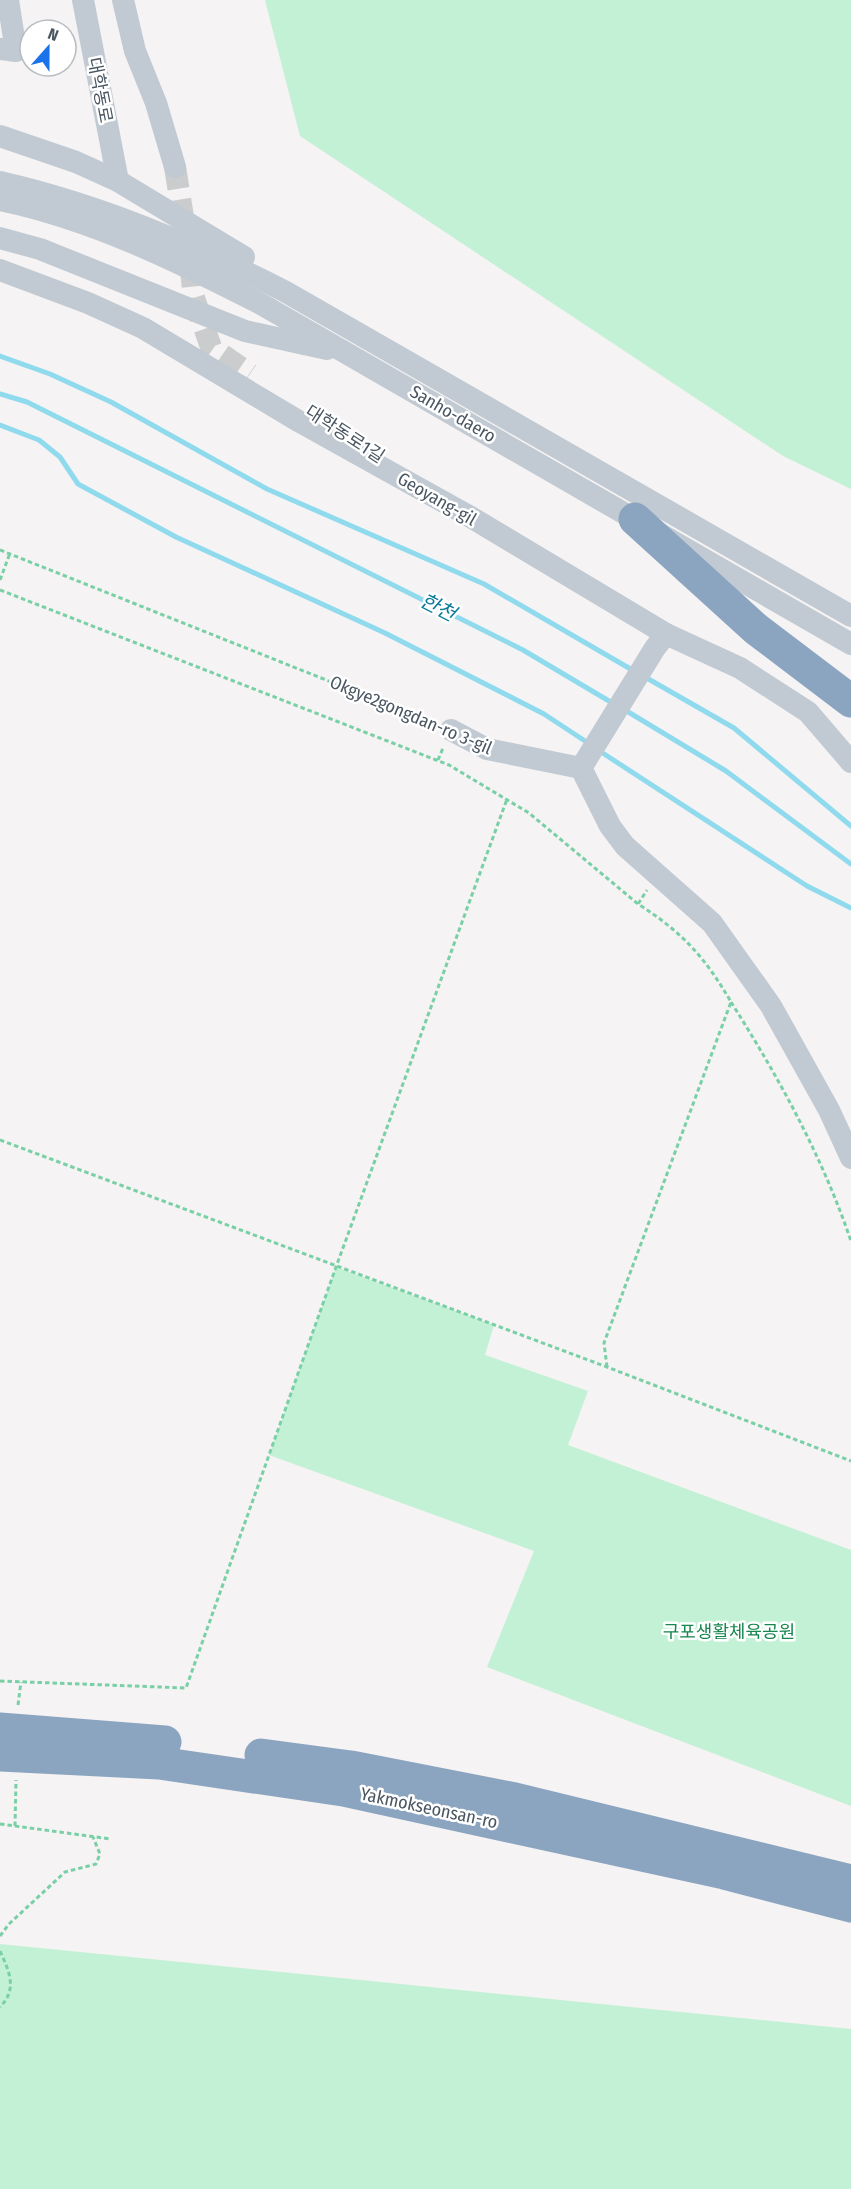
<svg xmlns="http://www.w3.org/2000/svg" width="851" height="2189" font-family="'Fira Sans Condensed','Noto Sans KR',sans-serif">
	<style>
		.green { fill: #c3f1d5 }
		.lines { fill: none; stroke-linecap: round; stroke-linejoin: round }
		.stream { stroke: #90daee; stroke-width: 5 }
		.minor-tunnel { stroke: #caccce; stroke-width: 22; stroke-dasharray: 22 11; stroke-linecap: butt }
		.path { stroke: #7ad0a6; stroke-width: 3; stroke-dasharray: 4.5 3; stroke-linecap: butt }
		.minor { stroke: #c1cad2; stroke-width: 22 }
		.highway { stroke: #8ba5c1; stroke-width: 33 }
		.labels { text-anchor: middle; stroke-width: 5; stroke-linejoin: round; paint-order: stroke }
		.street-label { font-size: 18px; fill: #4a5661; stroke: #fff }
		.park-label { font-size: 18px; fill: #17864f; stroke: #fff }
		.water-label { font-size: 20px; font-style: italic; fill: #0c7c9b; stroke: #fff }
	</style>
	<rect width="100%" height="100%" fill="#f5f3f3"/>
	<!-- green -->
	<g class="green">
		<path d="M265,0H851V489L783,456L300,136Z"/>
		<path d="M336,1267L494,1325L485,1355L588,1391L568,1445L851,1550V1806L487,1667L534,1551L269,1455Z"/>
		<path d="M0,1944L851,2029V2189H0Z"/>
	</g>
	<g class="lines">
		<!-- stream -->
		<g class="stream">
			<path d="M0,356L50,374L111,402L267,489L484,584L634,671"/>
			<path d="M0,394L27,402L523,650L614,704"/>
			<path d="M0,425L39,440L60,457L78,484L176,537L385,633L544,714L588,743"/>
			<path d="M645,677L734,728L851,826"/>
			<path d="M625,710L726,771L851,864"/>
			<path d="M598,750L807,886L851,908"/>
		</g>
		<!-- minor-tunnel -->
		<path class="minor-tunnel" d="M175,167L190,261L194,298L211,347L250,374"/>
		<!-- path -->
		<g class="path">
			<path d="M0,550L434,723"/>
			<path d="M0,580L10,553"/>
			<path d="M0,590L449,765L529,813L638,904"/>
			<path d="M438,760L443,748"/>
			<path d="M731,1002C779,1078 822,1156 851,1241"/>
			<path d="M0,1140L607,1367L851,1461"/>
			<path d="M607,1367L604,1343L731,1002C705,957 682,932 638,904L647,890"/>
			<path d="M0,1681L186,1688L336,1267L507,799"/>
			<path d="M18,1705L21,1682"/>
			<path d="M0,1824L111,1839"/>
			<path d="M15,1826L16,1780"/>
			<path d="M0,1936L9,1924L65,1872L96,1864L100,1854L93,1837"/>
			<path d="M0,1951C9,1971 18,1989 0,2007"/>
		</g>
		<!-- minor -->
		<g class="minor">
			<path d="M83,0L118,181"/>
			<path d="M123,0L135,51L156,103L175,167"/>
			<path d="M0,49L16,51L8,0"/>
			<path d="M0,136L76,162L118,181L244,257"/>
			<path d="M0,182C101,205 194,245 286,292L851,616"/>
			<path d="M0,200C92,219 179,262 261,304L851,644"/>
			<path d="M0,238L40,249L245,331L327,349"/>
			<path d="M0,270L88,303L143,328L300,422L469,516L666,634L740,668L808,712L851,762"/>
			<path d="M451,730L487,749L581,768L610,826L625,846L712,923L771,1006L829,1110L851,1158"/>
			<path d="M581,768L655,648L666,634"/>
		</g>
		<!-- highway -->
		<g class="highway">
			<path d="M635,519L756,629L851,701"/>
			<path d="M0,1729L165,1742"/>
			<path d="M0,1755L159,1763L343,1790L724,1873L851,1906"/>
			<path d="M261,1755L351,1767L515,1799L851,1881"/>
		</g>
	</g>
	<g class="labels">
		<!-- street labels -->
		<g class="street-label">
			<text transform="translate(100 90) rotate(79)" y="6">대학동로</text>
			<text transform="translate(453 414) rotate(30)" y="6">Sanho-daero</text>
			<text transform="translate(345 434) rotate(33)" y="6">대학동로1길</text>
			<text transform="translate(437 499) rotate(30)" y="6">Geoyang-gil</text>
			<text transform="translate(411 715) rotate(23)" y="6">Okgye2gongdan-ro 3-gil</text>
			<text transform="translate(429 1808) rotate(12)" y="6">Yakmokseonsan-ro</text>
		</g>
		<!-- park labels -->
		<g class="park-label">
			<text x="729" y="1638">구포생활체육공원</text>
		</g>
		<!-- water labels -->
		<g class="water-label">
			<text transform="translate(438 607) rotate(27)" y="7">한천</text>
		</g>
	</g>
	<!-- north arrow -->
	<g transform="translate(48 48) rotate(21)"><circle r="28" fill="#ffffff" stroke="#b7bbc0" stroke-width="1.5"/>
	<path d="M0-4.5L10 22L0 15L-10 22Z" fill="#1a73e8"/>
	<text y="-9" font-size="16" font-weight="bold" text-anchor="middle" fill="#4a5661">N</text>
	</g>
</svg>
